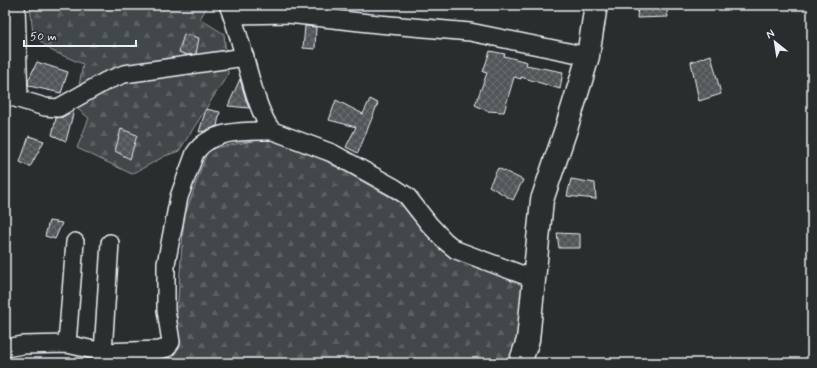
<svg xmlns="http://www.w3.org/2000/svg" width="817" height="368" font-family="Mynerve,sans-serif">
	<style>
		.forest { fill: url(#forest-firs); stroke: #959ca0 }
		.building { fill: url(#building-cross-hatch); stroke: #e8f1f8 }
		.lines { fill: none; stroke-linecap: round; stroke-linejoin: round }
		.minor-casing { stroke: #e8f1f8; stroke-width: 20 }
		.tertiary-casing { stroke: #e8f1f8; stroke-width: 25 }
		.minor { stroke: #2a2d2e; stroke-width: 17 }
		.tertiary { stroke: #2a2d2e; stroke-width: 22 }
	</style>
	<defs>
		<pattern id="forest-firs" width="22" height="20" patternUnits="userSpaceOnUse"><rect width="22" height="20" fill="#424648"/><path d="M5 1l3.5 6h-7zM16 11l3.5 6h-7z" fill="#5d6163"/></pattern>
		<pattern id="building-cross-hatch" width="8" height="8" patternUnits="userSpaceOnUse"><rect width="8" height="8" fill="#535759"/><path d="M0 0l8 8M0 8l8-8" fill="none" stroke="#6c7072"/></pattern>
	</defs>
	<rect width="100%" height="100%" fill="#2a2d2e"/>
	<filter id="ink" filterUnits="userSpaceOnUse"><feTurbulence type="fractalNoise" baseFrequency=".025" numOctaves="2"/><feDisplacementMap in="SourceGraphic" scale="8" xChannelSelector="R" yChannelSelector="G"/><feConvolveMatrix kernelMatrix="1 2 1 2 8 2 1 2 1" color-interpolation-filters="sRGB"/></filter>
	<g filter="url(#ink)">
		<!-- forest -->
		<g class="forest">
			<path d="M30,5H208L200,19L224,34L228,74L179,151L165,156L132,174L77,148L89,118L75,107L83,64L52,51L33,35Z"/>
			<path d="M270,138L322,159L399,202L452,258L527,276L518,346L512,363H127L128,360L178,345L177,312L184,218L208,149Z"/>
		</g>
		<!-- building -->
		<g class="building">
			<path d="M638,5H666L668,17L637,18Z"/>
			<path d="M305,26L316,27L315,49L303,48Z"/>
			<path d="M184,34L199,38L196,54L187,55L179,52Z"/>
			<path d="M490,51L505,54L504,56L527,62L526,65L563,72L560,89L521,77V79L514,77L504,112L487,111L475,105L487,73L483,72Z"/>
			<path d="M711,55L721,94L699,101L691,62Z"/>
			<path d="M37,62L68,72L61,93L29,86L28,81Z"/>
			<path d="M240,79L246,100L249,108L228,106Z"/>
			<path d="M370,99L378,103L358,153L346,147L356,127L329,120L336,100L363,114Z"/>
			<path d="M206,109L220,112L217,126L205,131L199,132Z"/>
			<path d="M74,110L66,141L52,135L56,118L63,117Z"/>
			<path d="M121,129L137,135L130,159L115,151Z"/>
			<path d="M29,136L44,141L30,167L20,162Z"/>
			<path d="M498,168L523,180L513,200L489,186Z"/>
			<path d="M571,179L595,183L596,199L567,196Z"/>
			<path d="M49,221L62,223L55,239L45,236Z"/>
			<path d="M557,233L580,234V248H559Z"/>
		</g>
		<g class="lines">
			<defs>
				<g id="minor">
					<path d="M16,5L19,99"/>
					<path d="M228,5C235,22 240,41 245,59C250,77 260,119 273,131L332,153L395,188L407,196L429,224L445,241L456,250L534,279"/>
					<path d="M232,15L288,14L378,24L470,32L588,56"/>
					<path d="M5,95L45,107L58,108L106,81L124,74L245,57"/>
					<path d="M67,344L75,242"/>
					<path d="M5,348L23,345L67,344L103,352L159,350L167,348L171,342L166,310V264L179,197L195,153C211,129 247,131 273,131"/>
					<path d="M103,352L110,243"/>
				</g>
				<path id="tertiary" d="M520,363L528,340L542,200L566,129L582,77L588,56L596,5"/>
			</defs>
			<!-- minor casing -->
			<use href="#minor" class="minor-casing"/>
			<!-- tertiary casing -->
			<use href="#tertiary" class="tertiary-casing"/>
			<!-- minor -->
			<use href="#minor" class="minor"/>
			<!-- tertiary -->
			<use href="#tertiary" class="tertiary"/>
		</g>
	</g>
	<!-- margin -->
	<rect width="817" height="368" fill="none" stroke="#2a2d2e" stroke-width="20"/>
	<rect x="10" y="10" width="797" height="348" fill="none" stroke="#e8f1f8" stroke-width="1.5" filter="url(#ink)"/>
	<!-- north arrow -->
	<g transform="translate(775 42) rotate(330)" stroke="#2a2d2e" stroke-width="3" paint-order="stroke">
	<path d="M0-3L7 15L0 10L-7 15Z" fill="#e8f1f8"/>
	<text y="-6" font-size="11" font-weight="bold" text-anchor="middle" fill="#e8f1f8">N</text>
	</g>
	<!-- scale -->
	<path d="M24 40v6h112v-6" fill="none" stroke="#e8f1f8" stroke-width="2"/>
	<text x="30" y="40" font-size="12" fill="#e8f1f8" stroke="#2a2d2e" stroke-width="3" paint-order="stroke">50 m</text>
</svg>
